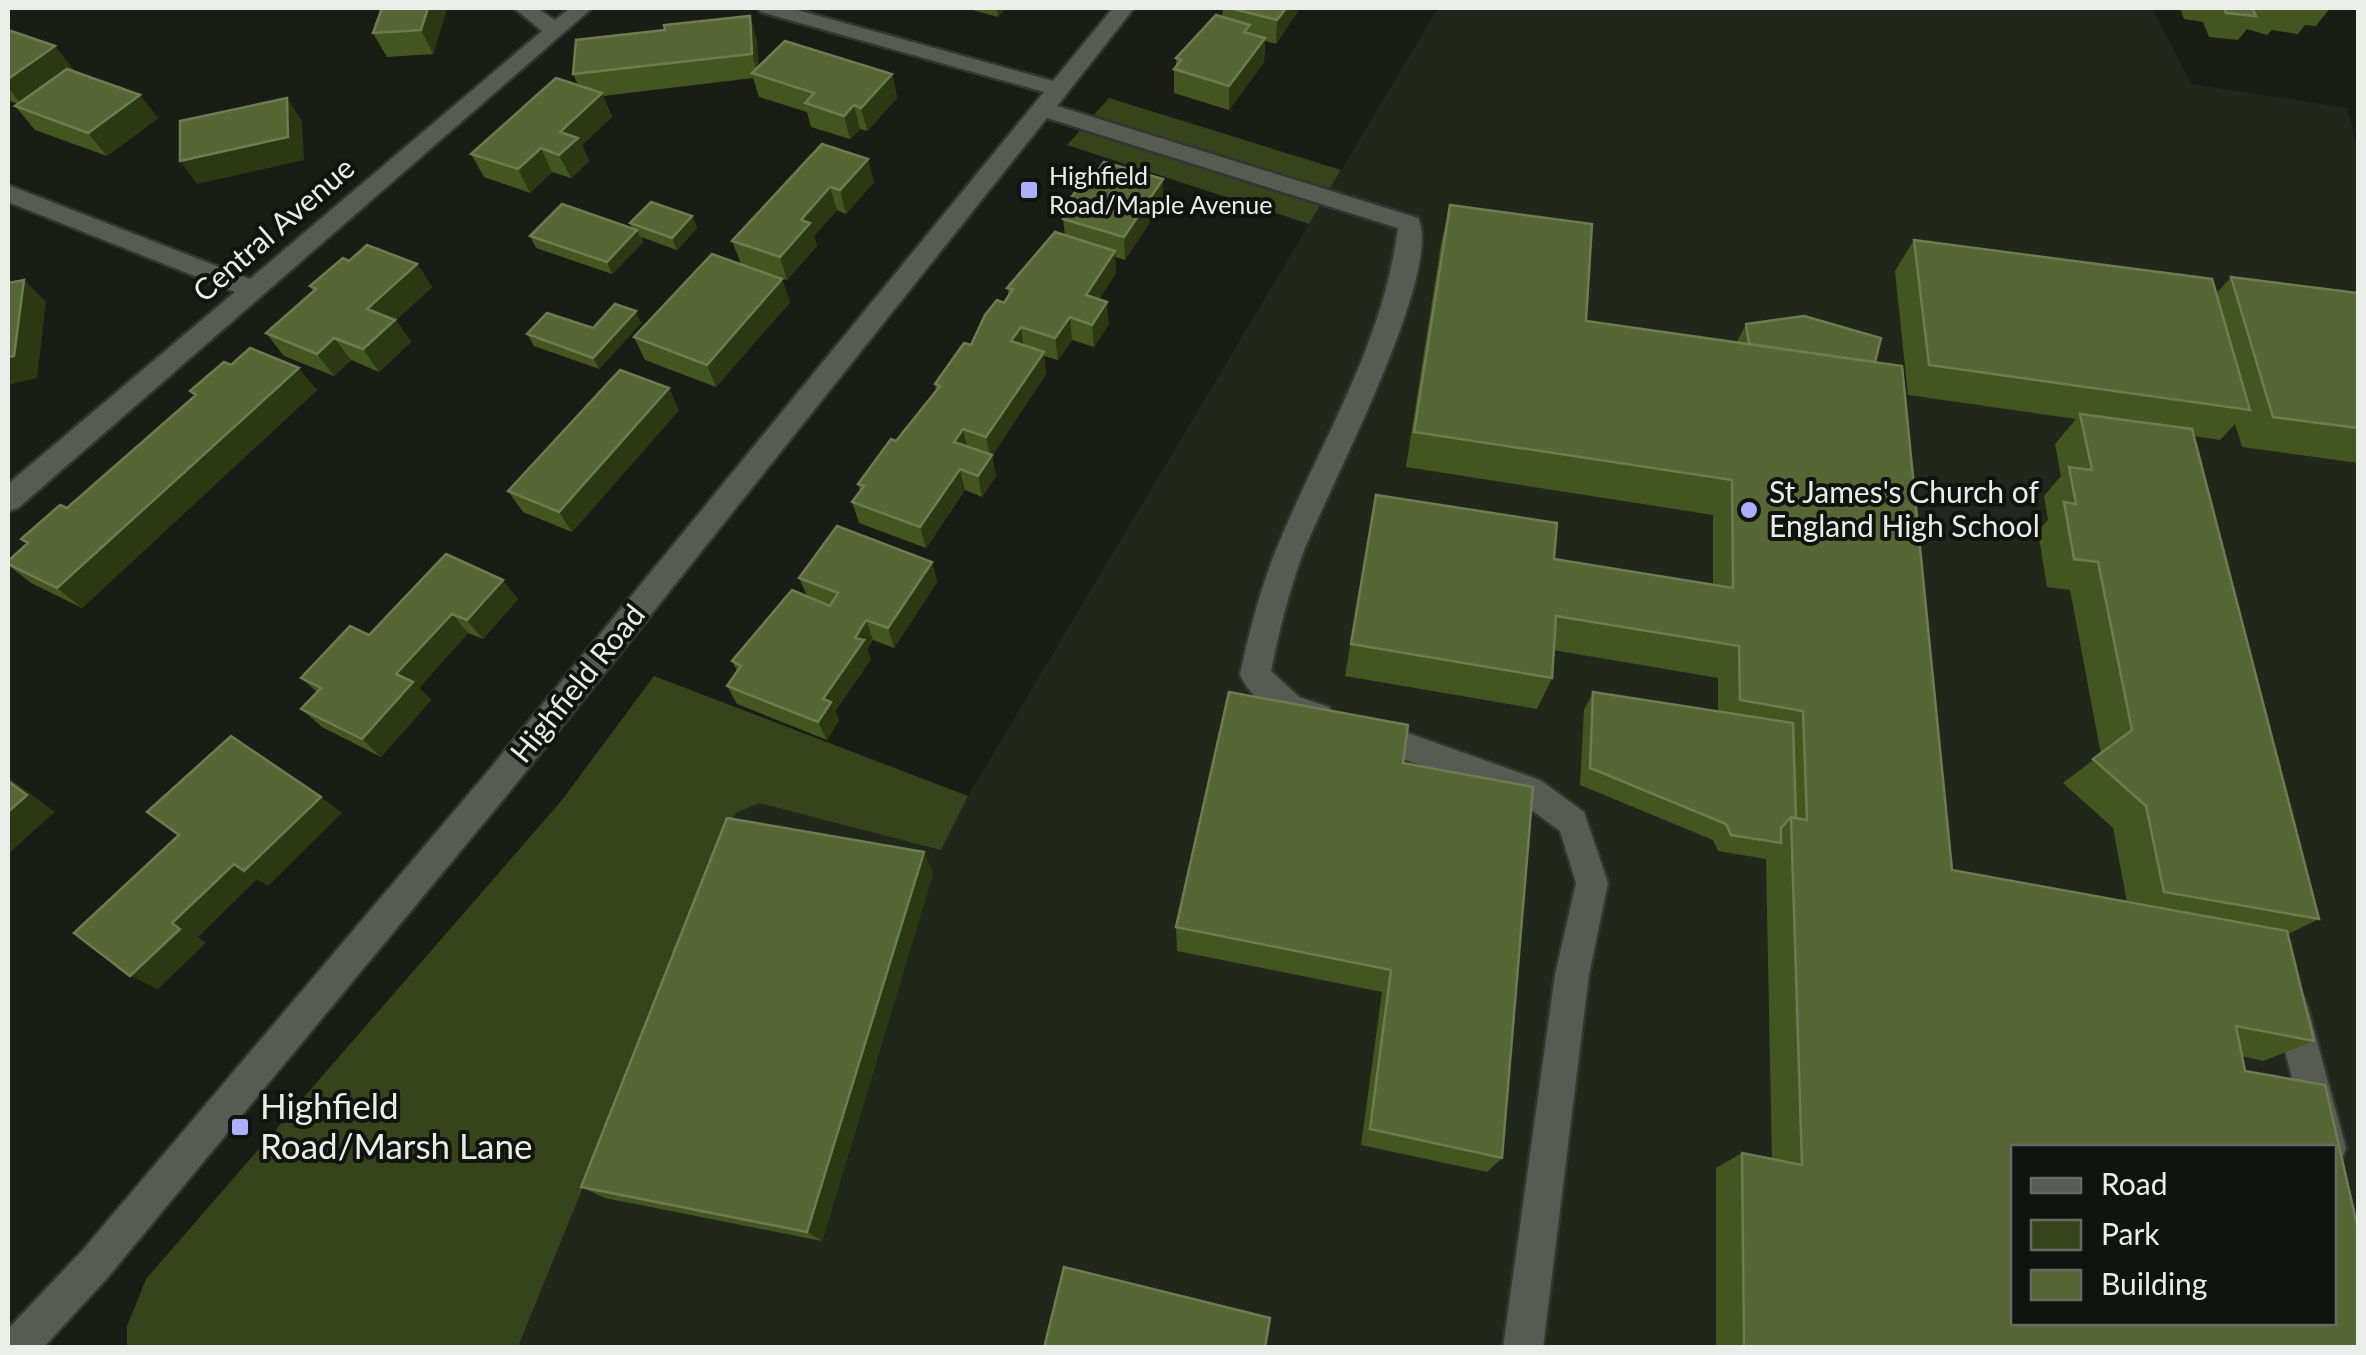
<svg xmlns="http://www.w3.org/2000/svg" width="2366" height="1355" font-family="Lato,sans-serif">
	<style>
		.built { fill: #22271c; fill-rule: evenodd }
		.green { fill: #35441a }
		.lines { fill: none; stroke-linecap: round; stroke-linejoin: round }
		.minor-casing { stroke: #333531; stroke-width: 5 }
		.minor { fill: #585b54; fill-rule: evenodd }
		.wall { fill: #44561f }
		.shaded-wall { fill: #2b3812 }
		.building { fill: #566735; stroke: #6d7c51; stroke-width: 2.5; fill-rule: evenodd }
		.poi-dot { fill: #acaffb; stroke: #11130e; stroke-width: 4 }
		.labels { text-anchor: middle; stroke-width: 8; stroke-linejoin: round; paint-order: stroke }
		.far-poi-label { font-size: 25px; fill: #ebede9; stroke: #11130e; text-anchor: start }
		.street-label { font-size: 30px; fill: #ebede9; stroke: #11130e }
		.poi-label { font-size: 30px; fill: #ebede9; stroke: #11130e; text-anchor: start }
		.near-poi-label { font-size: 35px; fill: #ebede9; stroke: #11130e; text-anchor: start }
	</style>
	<rect width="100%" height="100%" fill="#1a1c16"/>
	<!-- built -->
	<path class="built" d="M1438,8H2152L2191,84L2347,108L2358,152V1347L518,1348L736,813L759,802L941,849L968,796ZM2014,1148H2334V1322H2014Z"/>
	<!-- green -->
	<g class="green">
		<path d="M1109,98L1341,170L1309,224L1067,145Z"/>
		<path d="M654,676L968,796L941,850L759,803L736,813L518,1347H127V1326L146,1279L562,800Z"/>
	</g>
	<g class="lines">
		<defs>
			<g id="minor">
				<path d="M514,8H537L555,20L570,8H592L18,508L8,511V484L235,292L8,202V185L250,279L542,31Z"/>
				<path d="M758,8H790L1053,81L1113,8H1134L1057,106L1418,218C1445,270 1326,494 1303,553C1289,591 1279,631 1271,671L1299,697L1329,707L1333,716L1329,725C1297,737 1253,703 1240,675C1249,632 1260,590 1276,550C1320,442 1383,346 1398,228L1047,118L511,790L108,1277L43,1348H8V1329L82,1251L489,770L1044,92L761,12Z"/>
				<path d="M1366,718L1540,780L1584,812L1608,883L1589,975L1543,1348H1503L1555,975L1576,883L1560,831L1518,800L1355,742L1351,732L1355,722Z"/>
				<path d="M2291,991L2303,996L2308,1008L2346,1148L2341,1161L2334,1164V1148H2310L2274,1008L2279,996Z"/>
			</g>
		</defs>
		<!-- minor casing -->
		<use href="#minor" class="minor-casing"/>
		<!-- minor -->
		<use href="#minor" class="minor"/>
	</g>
	<!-- wall -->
	<g class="wall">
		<path d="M382,8H447L433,54L387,57L373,33Z"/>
		<path d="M965,8H1006L998,17Z"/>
		<path d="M1223,8H1300L1276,44L1265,41L1264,62L1229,110L1174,93V69L1176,66V58L1222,17Z"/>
		<path d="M2180,8H2330L2316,26L2305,25L2298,34L2272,30L2267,35L2247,29L2238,40L2209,37L2203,22L2184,19Z"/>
		<path d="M8,30L74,70L72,71L158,118L107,156L35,130L15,106L18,104L8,100Z"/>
		<path d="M757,39L758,67L892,74L897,98L867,131L860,129L850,139L811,127L807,112L759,97L753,78L603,96L612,117L582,145L589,161L571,178L552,172L530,193L484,177L471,154L578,85L573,74Z"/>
		<path d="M822,144L874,182L846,214L837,210L814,236L817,246L787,280L741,264L732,241Z"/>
		<path d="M1163,202L1125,260L1115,257L1116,273L1099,299L1109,324L1094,347L1072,340L1058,360L1044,356L1046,374L992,456L996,476L982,497L965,490L926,548L859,523L852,502L860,491L858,484L896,441L936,391L935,384L971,345L1004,303L1009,296L1007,288L1065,235L1063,219L1067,213L1066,205Z"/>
		<path d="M1450,205L1586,321L1737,342L1746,324L1875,362L1952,870L2127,902L2113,828L2063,783L2101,754L2070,590L2047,587L2038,531L2048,520L2044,496L2061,476L2055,444L2076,419L1908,395L1895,271L1914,240L2217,293L2231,277L2358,293V463L2242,447L2235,424L2220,440L2194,436L2319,919L2288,934L2314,1041L2263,1061L2242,1056L2245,1071L2358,1348H1716V1168L1742,1153L1772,1159L1766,859L1718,851L1713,840L1580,785L1584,710L1593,692L1718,711V678L1553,650L1552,678L1537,709L1345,676L1376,495L1554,559L1713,585V515L1406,467L1441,244Z"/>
		<path d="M692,216L697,228L677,250L641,237L643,242L612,274L536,248L530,236L632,228L630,223Z"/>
		<path d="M349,261L417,264L432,287L396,320L411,342L379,372L351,360L334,376L284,356L266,333L314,292L310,286Z"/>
		<path d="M782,279L790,302L716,387L645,360L634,337Z"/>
		<path d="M641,323L599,369L534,346L527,334Z"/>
		<path d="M231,365L317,390L82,608L31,583L8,565L27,544L21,539L67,508L195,396L190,391Z"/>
		<path d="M679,410L572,532L523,512L508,491Z"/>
		<path d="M446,554L518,599L483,639L468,633L419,688L431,700L381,757L322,727L301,709L317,692L301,678L369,635Z"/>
		<path d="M932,562L937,582L894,648L873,640L867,649L871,659L835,711L839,720L827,740L737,704L727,686L737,671L732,661L807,596L799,578Z"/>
		<path d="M1403,763L1502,1158L1487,1172L1361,1145L1382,992L1177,951L1176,927Z"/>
		<path d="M933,873L822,1241L605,1198L581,1187Z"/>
	</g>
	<!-- shaded-wall -->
	<g class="shaded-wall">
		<path d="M428,8H447L433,54L421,30Z"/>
		<path d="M997,8H1006L998,17Z"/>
		<path d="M1286,8H1300L1276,44L1277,20Z"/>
		<path d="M750,16L757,39L759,78L752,54Z"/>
		<path d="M1265,38L1264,62L1229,110V86Z"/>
		<path d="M55,46L74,70L23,106L8,88V79Z"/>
		<path d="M892,74L897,98L867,131L861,108Z"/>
		<path d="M602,93L612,117L582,145L589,161L571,178L559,155L560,132Z"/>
		<path d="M140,95L158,118L107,156L88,133Z"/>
		<path d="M287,98L302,121L304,160L197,184L180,161Z"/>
		<path d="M854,105L860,129L850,139L844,116Z"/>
		<path d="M541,148L552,172L530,193L518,169Z"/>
		<path d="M868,159L874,182L846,214L840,190Z"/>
		<path d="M1163,179V202L1125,260L1124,237Z"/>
		<path d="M830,187L837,210L814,236L817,246L787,280L780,257L801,220Z"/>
		<path d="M692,216L697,228L677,250L672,238Z"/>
		<path d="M637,230L643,242L612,274L607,262Z"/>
		<path d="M1115,251L1116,273L1087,317L1086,295Z"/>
		<path d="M417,264L432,287L396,320L411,342L379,372L363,349L367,309Z"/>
		<path d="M782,279L790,302L716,387L707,365Z"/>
		<path d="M24,280L46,302L37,378L8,385V357Z"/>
		<path d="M1107,302L1109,324L1094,347L1092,325Z"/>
		<path d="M636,311L641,323L599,369L593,358Z"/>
		<path d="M1070,317L1072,340L1058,360L1055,338Z"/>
		<path d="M1021,327L1024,349L1011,341Z"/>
		<path d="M334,338L351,360L334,376L317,354Z"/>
		<path d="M1044,352L1046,374L992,456L996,476L982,497L978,476L990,457L986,437Z"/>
		<path d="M299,368L317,390L82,608L57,588Z"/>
		<path d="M669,388L679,410L572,532L559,512Z"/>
		<path d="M963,429L968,450L954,442Z"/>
		<path d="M960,469L965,490L926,548L920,527Z"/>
		<path d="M932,562L937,582L894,648L888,628Z"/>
		<path d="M503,580L518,599L483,639L467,620Z"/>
		<path d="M452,614L468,633L419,688L431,700L381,757L362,739L396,674Z"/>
		<path d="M866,620L873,640L867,649L871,659L835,711L839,720L827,740L818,722L823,699Z"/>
		<path d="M8,777L55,812L8,854Z"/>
		<path d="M321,797L342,813L268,886L257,879L198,937L206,943L158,989L130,976L172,923L234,864Z"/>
		<path d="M924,852L933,873L822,1241L807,1232Z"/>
	</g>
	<!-- building -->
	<g class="building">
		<path d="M382,8H428L421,30L373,33Z"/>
		<path d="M1230,8H1286L1277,20Z"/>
		<path d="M2224,8H2252L2256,16L2226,13Z"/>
		<path d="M1216,15L1250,25L1244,32L1265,38L1229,86L1174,69L1181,60L1176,58Z"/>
		<path d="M750,16L752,54L573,74L576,40L665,30L664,25Z"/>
		<path d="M8,30L55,46L8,79Z"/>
		<path d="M785,41L892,74L861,108L854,105L844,116L805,103L814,93L752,73Z"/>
		<path d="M67,69L140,95L88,133L15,106Z"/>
		<path d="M556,78L602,93L560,132L578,138L559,155L541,148L518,169L471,154Z"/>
		<path d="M287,98L288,137L180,161V121Z"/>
		<path d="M822,144L868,159L840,190L830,187L801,220L810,223L780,257L732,241Z"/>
		<path d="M1104,162L1163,179L1124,237L1063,219L1071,207L1066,205L1090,171L1096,173Z"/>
		<path d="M651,202L692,216L672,238L630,223Z"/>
		<path d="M562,204L637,230L607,262L530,236Z"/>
		<path d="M1450,205L1592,224L1586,321L1902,366L1952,870L2287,931L2314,1041L2236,1026L2245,1071L2325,1085L2358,1229V1348H1744L1742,1153L1802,1165L1791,817L1807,820L1803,711L1740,700L1739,646L1556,616L1552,678L1351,644L1376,495L1557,523L1554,559L1733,588L1732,480L1414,432ZM2014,1148H2334V1322H2014Z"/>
		<path d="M1055,232L1115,251L1086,295L1107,302L1092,325L1070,317L1055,338L1021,327L1011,341L1044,352L986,437L963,429L954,442L992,455L978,476L960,469L920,527L852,502L864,486L858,484L891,439L896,441L940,386L935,384L964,343L971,345L985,315L997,300L1004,303L1013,289L1007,288Z"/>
		<path d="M1914,240L2212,279L2250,410L1929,365Z"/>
		<path d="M367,245L417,264L367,309L395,320L363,349L334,338L317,354L266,333L316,289L310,286L343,258L349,261Z"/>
		<path d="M712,254L782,279L707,365L634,337Z"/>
		<path d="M2231,277L2358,293V428L2273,417Z"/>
		<path d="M24,280L14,356L8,357V283Z"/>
		<path d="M615,304L636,311L593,358L527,334L547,313L593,328Z"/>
		<path d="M1804,316L1881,338L1875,362L1749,344L1746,324Z"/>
		<path d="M250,348L299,368L57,588L8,564V561L28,543L21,539L60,505L67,508L196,395L190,391L224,362L231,365Z"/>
		<path d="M620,370L669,388L559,512L508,491Z"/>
		<path d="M2080,414L2192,429L2319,919L2164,892L2146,806L2093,759L2132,730L2098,562L2074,559L2064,502L2076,504L2069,467L2092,470Z"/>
		<path d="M837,526L932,562L888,628L866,620L855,638L864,640L823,699L831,702L818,722L727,686L741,666L732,661L792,590L830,606L838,593L799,578Z"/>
		<path d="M446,554L503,580L467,620L452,614L396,674L413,682L362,739L301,709L321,688L301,678L350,626L369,635Z"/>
		<path d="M1229,692L1408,725L1403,763L1533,787L1502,1158L1370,1129L1391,970L1176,927Z"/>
		<path d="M1593,692L1793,723L1796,818L1791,817L1781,828V843L1731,835L1726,824L1590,768Z"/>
		<path d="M231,736L321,797L244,871L234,864L172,923L180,929L130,976L74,933L179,835L147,812Z"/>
		<path d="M8,781L27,795L8,812Z"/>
		<path d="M727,818L924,852L807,1232L581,1187Z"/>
		<path d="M1064,1267L1270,1318L1265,1348H1044Z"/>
	</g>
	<!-- markers -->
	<g class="poi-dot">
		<rect x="1019" y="180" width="20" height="20" rx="5"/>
		<circle cx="1749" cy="510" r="10"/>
		<rect x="230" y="1117" width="20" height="20" rx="5"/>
	</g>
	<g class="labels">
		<!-- far-poi labels -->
		<g class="far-poi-label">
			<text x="1049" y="185">Highfield<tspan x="1049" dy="29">Road/Maple Avenue</tspan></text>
		</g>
		<!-- street labels -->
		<g class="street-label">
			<text transform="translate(274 230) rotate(-41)" y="10">Central Avenue</text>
			<text transform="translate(578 684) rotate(-51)" y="10">Highfield Road</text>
		</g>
		<!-- poi labels -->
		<g class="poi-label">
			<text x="1769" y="503">St James's Church of<tspan x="1769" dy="34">England High School</tspan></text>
		</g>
		<!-- near-poi labels -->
		<g class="near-poi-label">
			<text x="260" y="1119">Highfield<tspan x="260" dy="40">Road/Marsh Lane</tspan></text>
		</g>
	</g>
	<!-- border -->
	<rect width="2366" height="1355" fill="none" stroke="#ebede9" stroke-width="20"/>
	<!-- legend -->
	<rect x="2011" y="1145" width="325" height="180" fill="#11130e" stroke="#686a66" stroke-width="2.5"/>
	<rect x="2031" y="1178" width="50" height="15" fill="#585b54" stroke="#686a66" stroke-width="2.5"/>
	<text x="2101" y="1195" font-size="30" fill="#ebede9">Road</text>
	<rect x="2031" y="1220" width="50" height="30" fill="#35441a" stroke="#686a66" stroke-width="2.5"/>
	<text x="2101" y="1245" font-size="30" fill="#ebede9">Park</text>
	<rect x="2031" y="1270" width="50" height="30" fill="#566735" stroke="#686a66" stroke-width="2.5"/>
	<text x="2101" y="1295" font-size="30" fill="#ebede9">Building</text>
</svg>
